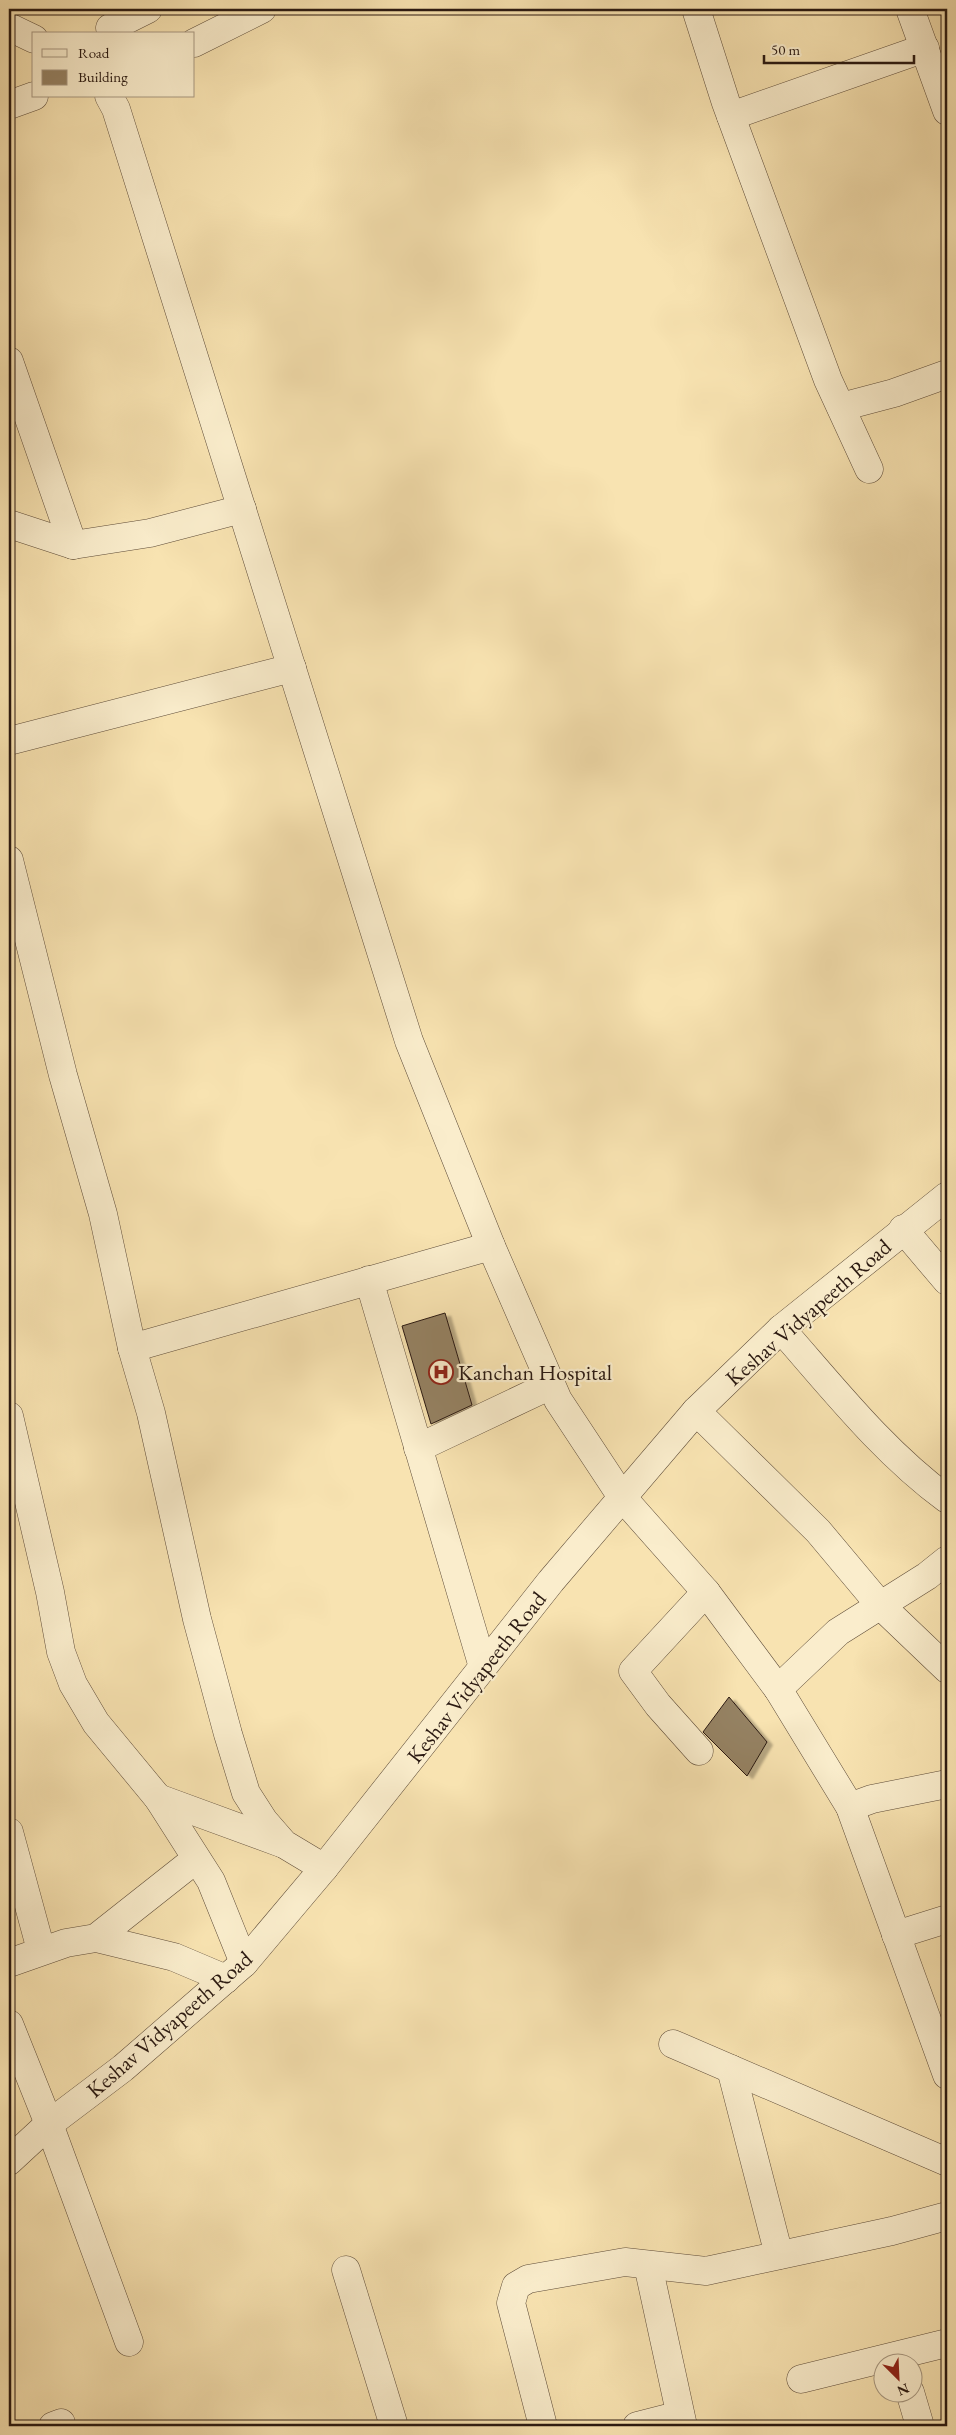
<svg xmlns="http://www.w3.org/2000/svg" width="956" height="2435" font-family="'EB Garamond',serif">
	<style>
		.building { fill: #958264; stroke: #2a1911; filter: url(#shadow) }
		.lines { fill: none; stroke-linecap: round; stroke-linejoin: round }
		.minor-casing { stroke: #5e4c39; stroke-width: 29 }
		.minor { stroke: #faedcc; stroke-width: 28 }
		.labels { text-anchor: middle; stroke-width: 4.5; stroke-linejoin: round; paint-order: stroke }
		.street-label { font-size: 22px; fill: #2a1911; stroke: #faedcc }
		.poi-label { font-size: 22px; fill: #2a1911; stroke: #faedcc; text-anchor: start }
	</style>
	<defs>
		<filter id="shadow"><feDropShadow dx="5.5" dy="3" stdDeviation="1" flood-color="#0004"/></filter>
	</defs>
	<rect width="100%" height="100%" fill="#f8e3b1"/>
	<filter id="stains"><feTurbulence type="fractalNoise" baseFrequency=".004" numOctaves="4"/><feColorMatrix values="0 0 0 0 .2 0 0 0 0 .09 0 0 0 0 .02 0 0 0 .5 -.17"/></filter>
	<radialGradient id="worn" r=".72"><stop offset=".6" stop-color="#630" stop-opacity="0"/><stop offset="1" stop-color="#630" stop-opacity=".3"/></radialGradient>
	<!-- building -->
	<g class="building">
		<path d="M445,1313L472,1405L431,1424L402,1326Z"/>
		<path d="M729,1697L767,1742L747,1776L703,1732Z"/>
	</g>
	<g class="lines">
		<defs>
			<g id="minor">
				<path d="M696,9L726,103L828,380L869,469"/>
				<path d="M910,9L947,111"/>
				<path d="M9,27L34,39"/>
				<path d="M110,28L148,9"/>
				<path d="M194,43L262,9"/>
				<path d="M109,96L116,109L409,1041L491,1246L558,1400L622,1497L706,1592L778,1689L850,1807L947,2075"/>
				<path d="M9,105L34,96"/>
				<path d="M731,116L925,48"/>
				<path d="M9,361L73,545L150,533L242,509"/>
				<path d="M841,407L894,393L947,374"/>
				<path d="M9,524L73,545"/>
				<path d="M9,741L292,668"/>
				<path d="M9,860L63,1075L103,1214L132,1348L151,1413L197,1619L228,1734L246,1793L264,1821L284,1844L324,1868"/>
				<path d="M903,1229L947,1281"/>
				<path d="M369,1280L483,1667"/>
				<path d="M781,1329C833,1388 883,1452 947,1499"/>
				<path d="M132,1348L491,1246"/>
				<path d="M696,1411L818,1531L880,1605L947,1669"/>
				<path d="M9,1416L50,1592L61,1652L73,1684L96,1723L158,1798L211,1881L244,1963"/>
				<path d="M418,1448L551,1385"/>
				<path d="M778,1689L838,1632L927,1576L947,1560"/>
				<path d="M699,1751L658,1705L633,1671L706,1592"/>
				<path d="M158,1798L281,1843"/>
				<path d="M850,1807L872,1799L947,1784"/>
				<path d="M9,1832L41,1950"/>
				<path d="M896,1935L947,1919"/>
				<path d="M96,1938L174,1957L226,1979"/>
				<path d="M9,1963L66,1943L96,1938L196,1859"/>
				<path d="M9,2024L49,2124L129,2342"/>
				<path d="M673,2044L947,2162"/>
				<path d="M731,2069L779,2255"/>
				<path d="M9,2161L49,2124L123,2068L244,1963L324,1868L551,1581L696,1411L781,1329L947,1196"/>
				<path d="M648,2265L683,2426"/>
				<path d="M346,2270L394,2426"/>
				<path d="M801,2379L947,2343"/>
				<path d="M910,2392L920,2426"/>
				<path d="M53,2426L61,2423"/>
				<path d="M543,2426L511,2303L516,2286L528,2279L625,2262L706,2271L892,2231L947,2216"/>
				<path d="M637,2426L680,2415"/>
			</g>
		</defs>
		<!-- minor casing -->
		<use href="#minor" class="minor-casing"/>
		<!-- minor -->
		<use href="#minor" class="minor"/>
	</g>
	<!-- icons -->
	<defs>
		<symbol id="hospital-ring" viewBox="-11 -11 22 22"><circle r="9.5" fill="#faedcc" stroke="#8f2418" stroke-width="1.5"/><path d="M-5-5h3v3.5h4V-5h3V5h-3V1.5h-4V5h-3Z" fill="#8f2418"/></symbol>
	</defs>
	<g fill-rule="evenodd">
		<use href="#hospital-ring" x="427" y="1358" width="28" height="28"/>
	</g>
	<g class="labels">
		<!-- street labels -->
		<g class="street-label">
			<text transform="translate(808 1312) rotate(-41)" y="8">Keshav Vidyapeeth Road</text>
			<text transform="translate(476 1677) rotate(-52)" y="8">Keshav Vidyapeeth Road</text>
			<text transform="translate(169 2024) rotate(-41)" y="8">Keshav Vidyapeeth Road</text>
		</g>
		<!-- poi labels -->
		<g class="poi-label">
			<text x="458" y="1380">Kanchan Hospital</text>
		</g>
	</g>
	<!-- margin -->
	<rect width="956" height="2435" fill="none" stroke="#f8e3b1" stroke-width="30"/>
	<rect x="10" y="10" width="936" height="2415" fill="none" stroke="#2a1911" stroke-width="2.5"/>
	<rect x="15" y="15" width="926" height="2405" fill="none" stroke="#2a1911"/>
	<!-- legend -->
	<rect x="32" y="32" width="162" height="65" fill="#faedcc" stroke="#a79881"/>
	<rect x="42" y="49" width="25" height="8" fill="#faedcc" stroke="#a79881"/>
	<text x="78" y="58" font-size="15" fill="#2a1911">Road</text>
	<rect x="42" y="70" width="25" height="15" fill="#958264" stroke="#a79881"/>
	<text x="78" y="82" font-size="15" fill="#2a1911">Building</text>
	<!-- north arrow -->
	<g transform="translate(898 2378) rotate(156)"><circle r="24" fill="#faedcc" stroke="#a79881"/>
	<path d="M0-4L9 19L0 12L-9 19Z" fill="#8f2418"/>
	<text y="-8" font-size="14" font-weight="bold" text-anchor="middle" fill="#2a1911">N</text>
	</g>
	<!-- scale -->
	<path d="M764 55v8h150v-8" fill="none" stroke="#2a1911" stroke-width="2.5"/>
	<text x="771" y="55" font-size="15" fill="#2a1911" stroke="#faedcc" stroke-width="4" paint-order="stroke">50 m</text>
	<rect width="100%" height="100%" filter="url(#stains)"/>
	<rect width="100%" height="100%" fill="url(#worn)"/>
</svg>
